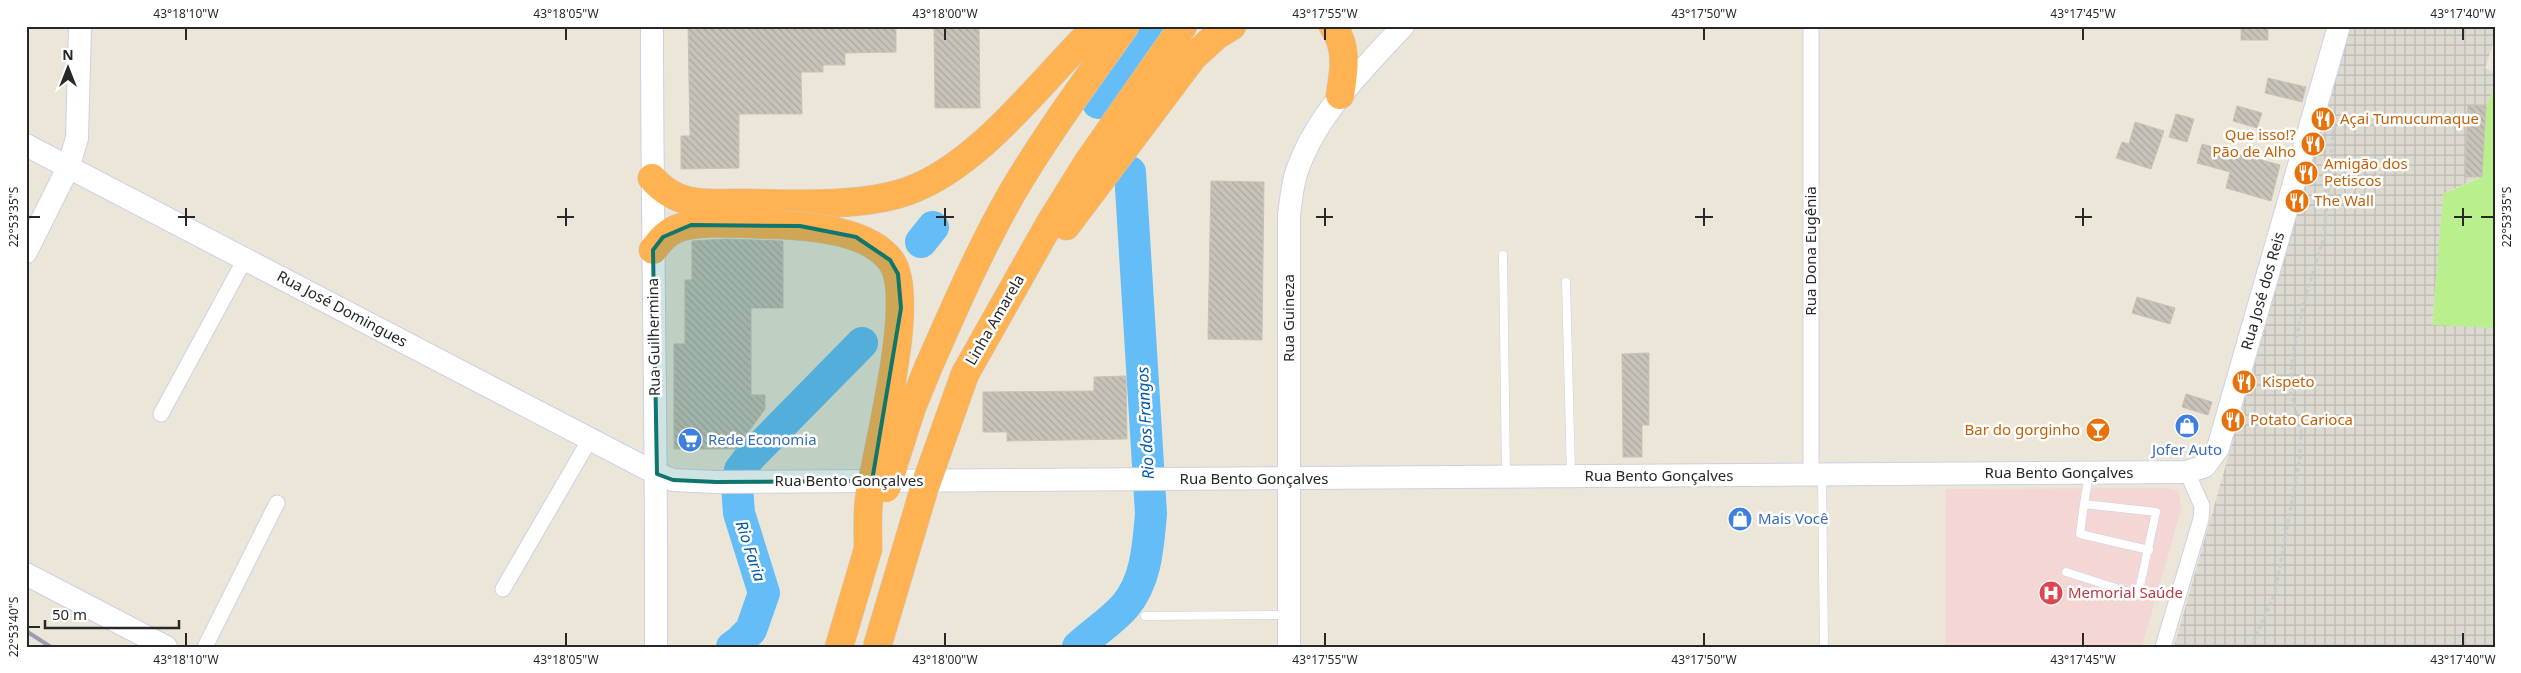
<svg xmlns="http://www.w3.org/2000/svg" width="2521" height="673" font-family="'Noto Sans',sans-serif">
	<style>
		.medical { fill: #f4d7d5 }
		.pitch { fill: #b9ef8c }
		.plaza { fill: url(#plaza-grid) }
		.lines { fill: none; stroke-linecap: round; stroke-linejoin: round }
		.river { stroke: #64bdf6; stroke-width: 32 }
		.building { fill: url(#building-back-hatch); stroke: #c7c3b3 }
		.lane-casing { stroke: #cecfe3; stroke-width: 9 }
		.street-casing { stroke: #cecfe3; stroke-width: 17 }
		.secondary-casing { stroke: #cecfe3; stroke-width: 24 }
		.highway-casing { stroke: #cbcbcb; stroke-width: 29 }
		.path { stroke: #cbcbcb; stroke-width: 3; stroke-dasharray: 4 2.5; stroke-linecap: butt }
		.lane { stroke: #fff; stroke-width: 8 }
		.street { stroke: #fff; stroke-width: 15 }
		.secondary { stroke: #fff; stroke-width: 22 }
		.highway { stroke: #ffb251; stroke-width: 28 }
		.rail { stroke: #9c9cb4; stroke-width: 4 }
		.highway-bridge-casing { stroke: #cbcbcb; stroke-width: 29; stroke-linecap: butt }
		.highway-bridge { stroke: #ffb251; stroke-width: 28 }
		.marked { fill: #0f766e; fill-opacity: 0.2; stroke: #0f766e; stroke-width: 4; stroke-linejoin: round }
		.ticks { fill: none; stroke: #282828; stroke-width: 2 }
		.labels { text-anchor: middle; stroke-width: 5; stroke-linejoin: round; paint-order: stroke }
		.food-label { font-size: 15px; fill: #c56008; stroke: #fff; text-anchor: start }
		.street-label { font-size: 15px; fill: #282828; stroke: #fff }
		.shop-label { font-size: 15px; fill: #366cbe; stroke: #fff; text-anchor: start }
		.health-label { font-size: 15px; fill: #be3a42; stroke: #fff; text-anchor: start }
		.water-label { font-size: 16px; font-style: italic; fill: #0457a1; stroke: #fff }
		.neatline { fill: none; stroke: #282828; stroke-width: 2 }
		.ticks-label { font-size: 12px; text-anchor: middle; fill: #282828 }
	</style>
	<defs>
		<pattern id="plaza-grid" width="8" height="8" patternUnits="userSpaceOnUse" patternTransform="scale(1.25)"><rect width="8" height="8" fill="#dcd9d0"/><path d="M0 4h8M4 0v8" fill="none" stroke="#bdbab3"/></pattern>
		<pattern id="building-back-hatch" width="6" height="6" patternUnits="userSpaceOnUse" patternTransform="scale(1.25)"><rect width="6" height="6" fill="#c7c3b9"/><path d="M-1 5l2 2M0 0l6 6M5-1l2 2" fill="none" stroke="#aba89f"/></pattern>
	</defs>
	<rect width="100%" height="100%" fill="#ece6d9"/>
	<!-- medical -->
	<path class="medical" d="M2167,488L2176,490L2180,495L2181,510L2142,647H1945L1946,489Z"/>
	<!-- pitch -->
	<path class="pitch" d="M2495,85V328L2432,326L2443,194L2482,177L2486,106Z"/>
	<!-- plaza -->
	<path class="plaza" d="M2351,26H2495V38L2485,68L2495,73V85L2486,106L2465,177L2477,178L2443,194L2432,325L2495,328V647H2174Z"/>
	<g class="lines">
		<!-- river -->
		<g class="river">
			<path d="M1098,103L1155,26"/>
			<path d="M921,242L933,227"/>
			<path d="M732,647L739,642L751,630L764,593L739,513L737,486L740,470L750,457L862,343"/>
			<path d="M1078,647C1093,633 1112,621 1125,606C1147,580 1148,545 1151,514L1130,172"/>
		</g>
	</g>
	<!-- building -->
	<g class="building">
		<path d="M688,26H896V52L845,53V65H823V72H801L802,114H739V168L681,169V136H690Z"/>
		<path d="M934,26H979L980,108H935Z"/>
		<rect x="2241" y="26" width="27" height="14"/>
		<path d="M2268,78L2306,87L2302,102L2265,93Z"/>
		<path d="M2468,105L2486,106L2482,177H2465Z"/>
		<path d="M2237,106L2262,113L2257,128L2233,121Z"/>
		<path d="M2176,114L2194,119L2187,142L2169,137Z"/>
		<path d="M2135,122L2164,131L2151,169L2116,158L2122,142L2129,144Z"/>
		<path d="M2202,144L2280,165L2271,201L2226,188L2230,172L2197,163Z"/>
		<path d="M1211,181L1264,182L1262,340L1208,339Z"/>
		<path d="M727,239L783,241V308H751V395H765V409L736,449H674V344H685V280H692V241Z"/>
		<path d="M2137,297L2175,308L2170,324L2132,313Z"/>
		<path d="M1649,353V425H1642V457H1623L1622,354Z"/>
		<path d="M1126,376L1127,439L1007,441V432H983V392L1094,391V377Z"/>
		<path d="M2186,394L2212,402L2208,415L2182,407Z"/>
	</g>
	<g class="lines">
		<defs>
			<g id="lane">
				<path d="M1503,255L1506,476"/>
				<path d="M1566,282L1571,475"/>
				<path d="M1822,477L1824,647"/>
				<path d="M2084,504L2080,534L2149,550"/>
				<path d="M2066,572L2138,595L2156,512L2084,504L2089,474"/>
				<path d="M1145,616L1287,615"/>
			</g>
			<g id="street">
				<path d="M1811,26V475"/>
				<path d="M161,414L245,259"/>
				<path d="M503,589L590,439"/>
				<path d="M205,647L277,503"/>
				<path d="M2163,647L2201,519L2202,506L2187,472"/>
			</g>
			<g id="secondary">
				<path d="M652,26C652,233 657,440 656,647"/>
				<path d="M26,145L657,474L673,480L716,482L2187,472L2205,466L2218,448L2339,26"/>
				<path d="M26,252L68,168L77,138L80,26"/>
				<path d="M26,574L166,647"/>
				<path d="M1289,647V215C1291,201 1292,187 1296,174C1315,115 1363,70 1403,26"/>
			</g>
			<g id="highway">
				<path d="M1333,26C1348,47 1344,71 1340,95"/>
				<path d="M652,178C679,210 712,202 750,203C796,204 864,207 908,191C981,165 1042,79 1097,26"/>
				<path d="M1066,226L1193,57L1216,36L1232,26"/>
				<path d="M653,250C659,242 665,234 676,229C701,219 753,225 782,225"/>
				<path d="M928,368C954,309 980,249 1012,193C1046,135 1086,81 1125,26"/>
				<path d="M965,374L1050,223L1088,162L1183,26"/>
				<path d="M839,647L868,549"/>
			</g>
		</defs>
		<!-- lane casing -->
		<use href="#lane" class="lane-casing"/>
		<!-- street casing -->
		<use href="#street" class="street-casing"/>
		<!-- secondary casing -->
		<use href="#secondary" class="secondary-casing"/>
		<!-- highway casing -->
		<use href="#highway" class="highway-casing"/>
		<!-- path -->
		<path class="path" d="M2251,647L2275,593L2300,458L2301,428L2291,394L2292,358L2304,302L2324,237L2334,121"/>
		<!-- lane -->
		<use href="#lane" class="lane"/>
		<!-- street -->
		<use href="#street" class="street"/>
		<!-- secondary -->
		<use href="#secondary" class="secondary"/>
		<!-- highway -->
		<use href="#highway" class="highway"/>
		<!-- rail -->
		<path class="rail" d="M26,631L51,647"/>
		<defs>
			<g id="highway-bridge">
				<path d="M782,225C815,227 869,231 891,261C918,298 876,450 869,500C867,516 868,533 868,549"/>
				<path d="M886,488L912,407L928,368"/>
				<path d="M877,647L925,486L965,374"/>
			</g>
		</defs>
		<!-- highway-bridge casing -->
		<use href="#highway-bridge" class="highway-bridge-casing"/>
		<!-- highway-bridge -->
		<use href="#highway-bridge" class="highway-bridge"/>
	</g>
	<!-- marked area -->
	<path class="marked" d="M691,225L800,226L856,237L890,260L898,274L901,308L872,481L716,482L673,480L657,474L653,250L663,237Z"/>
	<!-- ticks -->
	<path class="ticks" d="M186,28V40M566,28V40M945,28V40M1325,28V40M1704,28V40M2083,28V40M2463,28V40M186,208V226M566,208V226M945,208V226M1325,208V226M1704,208V226M2083,208V226M2463,208V226M28,217H40M178,217H195M557,217H574M936,217H954M1316,217H1333M1695,217H1713M2075,217H2092M2454,217H2472M2481,217H2494M28,627H40M186,633V646M566,633V646M945,633V646M1325,633V646M1704,633V646M2083,633V646M2463,633V646"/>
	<!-- icons -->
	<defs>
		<symbol id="restaurant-disc" viewBox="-11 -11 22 22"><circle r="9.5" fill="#e8710a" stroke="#fff"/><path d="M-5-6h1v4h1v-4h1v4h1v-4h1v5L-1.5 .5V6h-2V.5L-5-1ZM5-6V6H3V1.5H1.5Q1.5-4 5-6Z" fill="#fff"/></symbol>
		<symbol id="shop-disc" viewBox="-11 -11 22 22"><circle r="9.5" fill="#3f7fe0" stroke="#fff"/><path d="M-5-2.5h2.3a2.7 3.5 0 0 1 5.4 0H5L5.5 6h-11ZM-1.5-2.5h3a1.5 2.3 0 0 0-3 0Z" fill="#fff"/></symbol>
		<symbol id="bar-disc" viewBox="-11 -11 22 22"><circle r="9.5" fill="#e8710a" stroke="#fff"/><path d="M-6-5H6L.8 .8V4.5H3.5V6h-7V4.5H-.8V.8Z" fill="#fff"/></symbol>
		<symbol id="supermarket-disc" viewBox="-11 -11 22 22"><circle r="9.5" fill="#3f7fe0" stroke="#fff"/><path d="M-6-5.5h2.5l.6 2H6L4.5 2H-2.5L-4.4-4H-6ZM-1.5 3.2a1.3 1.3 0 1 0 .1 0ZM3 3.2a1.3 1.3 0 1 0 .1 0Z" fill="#fff"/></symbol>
		<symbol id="hospital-disc" viewBox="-11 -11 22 22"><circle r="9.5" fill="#e0444e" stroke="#fff"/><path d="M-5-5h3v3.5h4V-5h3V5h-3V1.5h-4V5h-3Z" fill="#fff"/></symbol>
	</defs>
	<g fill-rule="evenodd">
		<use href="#restaurant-disc" x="2309" y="105" width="28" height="28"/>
		<use href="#restaurant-disc" x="2299" y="130" width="28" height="28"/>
		<use href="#restaurant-disc" x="2292" y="159" width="28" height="28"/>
		<use href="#restaurant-disc" x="2283" y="187" width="28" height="28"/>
		<use href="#restaurant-disc" x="2230" y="368" width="28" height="28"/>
		<use href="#restaurant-disc" x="2219" y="406" width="28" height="28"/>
		<use href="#shop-disc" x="2173" y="412" width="28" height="28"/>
		<use href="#bar-disc" x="2084" y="416" width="28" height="28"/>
		<use href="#supermarket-disc" x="676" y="426" width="28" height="28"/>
		<use href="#shop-disc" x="1726" y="505" width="28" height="28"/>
		<use href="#hospital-disc" x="2037" y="579" width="28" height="28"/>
	</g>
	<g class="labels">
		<!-- food labels -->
		<g class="food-label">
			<text x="2340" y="124">Açai Tumucumaque</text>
			<text x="2296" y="140" text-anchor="end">Que isso!?<tspan x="2296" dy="17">Pão de Alho</tspan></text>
			<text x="2324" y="169">Amigão dos<tspan x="2324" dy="17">Petiscos</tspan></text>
			<text x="2314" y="206">The Wall</text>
			<text x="2262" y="387">Kispeto</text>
			<text x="2250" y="425">Potato Carioca</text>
			<text x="2080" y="435" text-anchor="end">Bar do gorginho</text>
		</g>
		<!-- street labels -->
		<g class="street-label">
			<text transform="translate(1811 251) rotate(-90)" y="5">Rua Dona Eugênia</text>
			<text transform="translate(2263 291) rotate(-74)" y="5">Rua José dos Reis</text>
			<text transform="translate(342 309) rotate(28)" y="5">Rua José Domingues</text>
			<text transform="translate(1289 318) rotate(-90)" y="5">Rua Guineza</text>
			<text transform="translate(995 320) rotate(-60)" y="5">Linha Amarela</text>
			<text transform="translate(654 337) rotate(-91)" y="5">Rua Guilhermina</text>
			<text x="2059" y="478">Rua Bento Gonçalves</text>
			<text x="1659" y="481">Rua Bento Gonçalves</text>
			<text x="1254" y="484">Rua Bento Gonçalves</text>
			<text x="849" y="486">Rua Bento Gonçalves</text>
		</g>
		<!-- shop labels -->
		<g class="shop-label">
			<text x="708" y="445">Rede Economia</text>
			<text x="2187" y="455" text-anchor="middle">Jofer Auto</text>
			<text x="1758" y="524">Mais Você</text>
		</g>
		<!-- health labels -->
		<g class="health-label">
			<text x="2068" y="598">Memorial Saúde</text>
		</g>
		<!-- water labels -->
		<g class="water-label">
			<text transform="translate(1145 423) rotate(-93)" y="6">Rio dos Frangos</text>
			<text transform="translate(751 551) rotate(72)" y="6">Rio Faria</text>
		</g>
	</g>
	<!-- border -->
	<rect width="2521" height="673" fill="none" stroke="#ffffff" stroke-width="55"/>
	<!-- north arrow -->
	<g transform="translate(68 68)" stroke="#ffffff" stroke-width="4" paint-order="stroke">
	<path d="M0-4L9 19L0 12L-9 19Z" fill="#282828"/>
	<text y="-8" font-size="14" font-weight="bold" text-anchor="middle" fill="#282828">N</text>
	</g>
	<!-- scale -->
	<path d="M45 620v8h134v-8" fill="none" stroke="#282828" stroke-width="2.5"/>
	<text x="52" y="620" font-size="15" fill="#282828" stroke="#ffffff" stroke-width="4" paint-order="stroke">50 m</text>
	<rect x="28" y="28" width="2466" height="618" class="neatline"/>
	<g class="ticks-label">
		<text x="186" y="18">43°18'10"W</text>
		<text x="566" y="18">43°18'05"W</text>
		<text x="945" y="18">43°18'00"W</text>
		<text x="1325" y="18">43°17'55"W</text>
		<text x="1704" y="18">43°17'50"W</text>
		<text x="2083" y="18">43°17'45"W</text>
		<text x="2463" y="18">43°17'40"W</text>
		<text transform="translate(14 217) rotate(-90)" y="4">22°53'35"S</text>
		<text transform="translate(2507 217) rotate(-90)" y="4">22°53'35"S</text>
		<text transform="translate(14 627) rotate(-90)" y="4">22°53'40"S</text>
		<text x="186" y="664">43°18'10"W</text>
		<text x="566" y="664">43°18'05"W</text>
		<text x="945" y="664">43°18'00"W</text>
		<text x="1325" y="664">43°17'55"W</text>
		<text x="1704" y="664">43°17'50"W</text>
		<text x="2083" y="664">43°17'45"W</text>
		<text x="2463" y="664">43°17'40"W</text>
	</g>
</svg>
